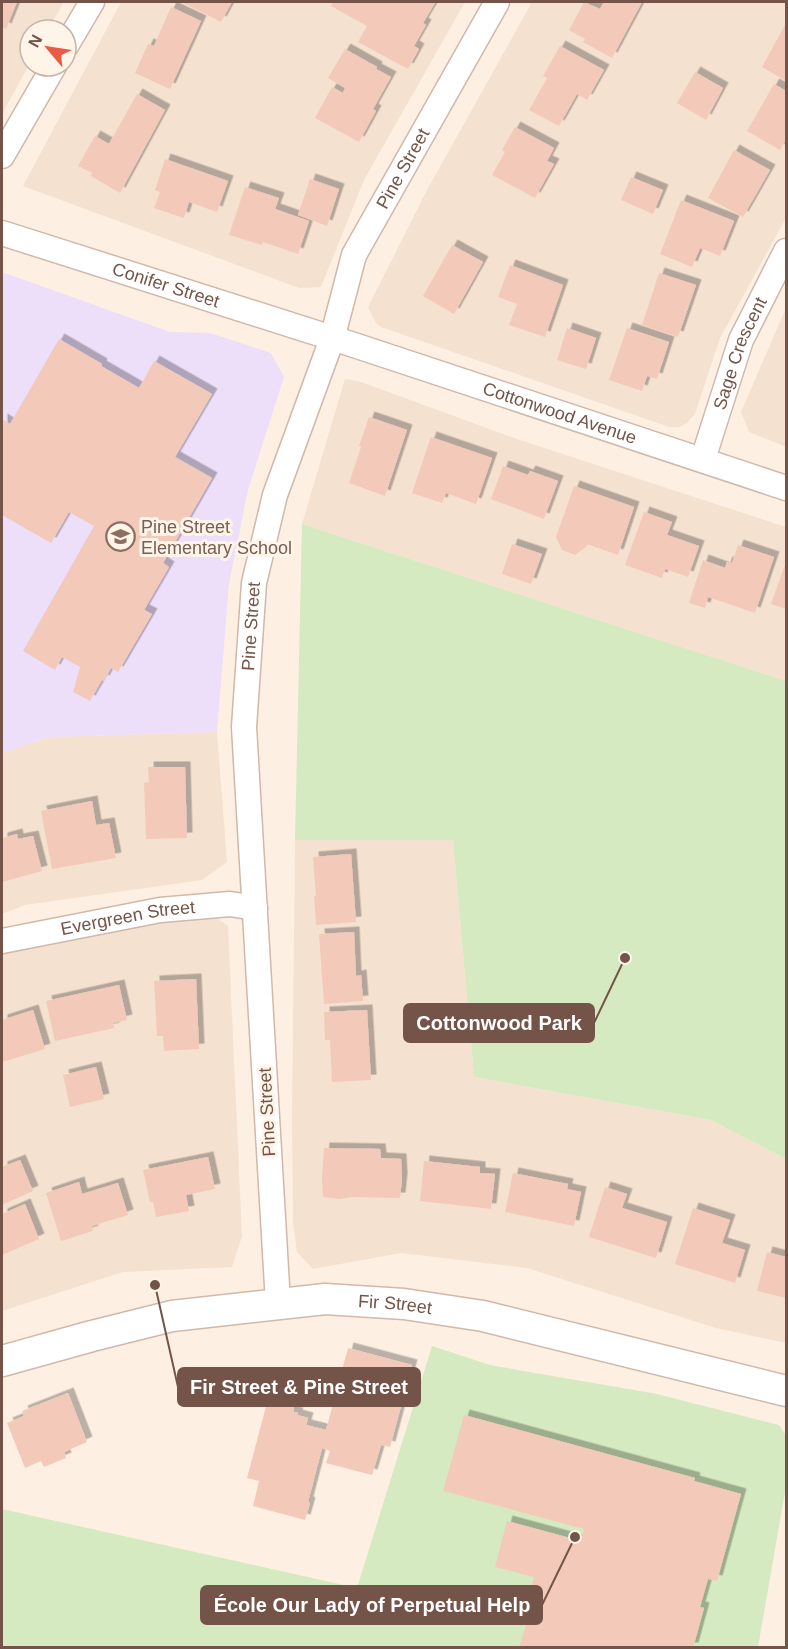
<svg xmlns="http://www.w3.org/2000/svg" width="788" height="1649" font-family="Arial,sans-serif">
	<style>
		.residential { fill: #f4e1d0 }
		.education { fill: #eddef9 }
		.green { fill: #d5eac0 }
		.building { fill: #f3cab9; filter: url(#shadow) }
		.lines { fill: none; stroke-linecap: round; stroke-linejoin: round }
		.minor-casing { stroke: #d0b8ab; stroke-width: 27 }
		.tertiary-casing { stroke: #d0b8ab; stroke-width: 33 }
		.minor { stroke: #fff; stroke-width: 24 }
		.tertiary { stroke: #fff; stroke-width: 30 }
		.labels { text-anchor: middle; stroke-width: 6; stroke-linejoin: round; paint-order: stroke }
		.street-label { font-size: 18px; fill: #745448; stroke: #fff4e8 }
		.education-label { font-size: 18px; fill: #785e54; stroke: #fff4e8; text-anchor: start }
		.leader { fill: none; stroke: #745448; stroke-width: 2 }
		.callout-dot { fill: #745448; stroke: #fff4e8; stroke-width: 2 }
		.callout { fill: #745448; stroke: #745448; stroke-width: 2 }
		.callout-label { font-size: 20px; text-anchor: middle; font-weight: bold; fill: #fff }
	</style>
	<defs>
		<filter id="shadow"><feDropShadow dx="5.5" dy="-5.5" stdDeviation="0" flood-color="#0004"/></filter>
	</defs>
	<rect width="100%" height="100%" fill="#fdf0e2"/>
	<!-- residential -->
	<g class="residential">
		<path d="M2,2H64L48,30H30V63L2,114Z"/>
		<path d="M121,2H465L364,180L321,287L299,288L23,186Z"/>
		<path d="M532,2H786V218L720,338L695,414L687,423L679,427H669L381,327L376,323L368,307L427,190Z"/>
		<path d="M786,308V447L749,432L741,412Z"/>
		<path d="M345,379L361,382L517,439L786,527V681L302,524Z"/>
		<path d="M217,732L227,862L202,880L25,905L2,914V753L49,737Z"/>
		<path d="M295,840H453L474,1077L711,1120L786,1159V1343L716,1328L527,1268L401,1253L313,1269L297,1252L293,1222L292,1117Z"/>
		<path d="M213,915L228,926L242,1236L232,1267L123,1272L2,1311V953L74,930Z"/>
	</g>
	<!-- education -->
	<path class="education" d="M2,272L170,332L210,333L271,353L284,377L248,490L229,583L217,732L49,737L2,753Z"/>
	<!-- green -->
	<g class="green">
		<path d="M302,524L786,681V1159L711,1120L474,1077L453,840H295Z"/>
		<path d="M432,1346L490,1365L657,1394L779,1425L786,1435V1486L758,1647L2,1648V1509L357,1588Z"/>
	</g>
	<!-- building -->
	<g class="building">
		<path d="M2,2H17L6,29L2,27Z"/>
		<path d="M182,2H232L221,22Z"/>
		<path d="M333,2H431L435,3L423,23L426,25L414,46L419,49L408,69L358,42L367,26L331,6Z"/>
		<path d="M584,2L600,9L604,2H642L612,58L583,42L585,39L569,30Z"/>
		<path d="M171,7L201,21L170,89L135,73L148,44L154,46Z"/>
		<path d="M786,23V81L762,67Z"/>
		<path d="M560,46L604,70L587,100L577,94L559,126L529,110L547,78L543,76Z"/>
		<path d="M345,49L377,67L376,69L391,77L373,109L376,111L359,142L315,118L332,87L343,93L345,88L328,78Z"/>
		<path d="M695,72L723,88L706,120L677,103Z"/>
		<path d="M774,84L786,91V139L780,150L747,131Z"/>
		<path d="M137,94L165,110L120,193L91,176L92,173L78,166L95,136L109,144Z"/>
		<path d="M515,127L554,148L547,161L554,164L535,198L492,175L505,152L502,150Z"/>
		<path d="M734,150L770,170L743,217L708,198Z"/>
		<path d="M165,159L228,181L217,212L189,202L184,218L154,208L160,192L155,190Z"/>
		<path d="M631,177L663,190L653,214L621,200Z"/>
		<path d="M310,179L339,189L327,226L298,215Z"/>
		<path d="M245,187L279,198L275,209L309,221L298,254L263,242L262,245L229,235Z"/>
		<path d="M681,200L734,221L720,256L700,248L692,267L660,254Z"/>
		<path d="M452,245L483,262L454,314L423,296Z"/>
		<path d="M510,265L563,285L545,337L509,325L517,304L498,297Z"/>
		<path d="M659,273L696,285L678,337L642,325Z"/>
		<path d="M567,328L596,338L586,369L557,360Z"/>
		<path d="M627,328L669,342L657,379L647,376L642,391L609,380Z"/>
		<path d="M59,339L102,364L101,366L139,388L154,361L212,394L175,457L212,478L163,563L169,567L144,610L152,614L118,672L111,668L104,681L102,680L90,701L73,692L80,667L62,657L55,670L23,651L94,526L69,512L51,543L2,515V419L10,424Z"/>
		<path d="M369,417L407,430L385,496L349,483L361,447L359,446Z"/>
		<path d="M431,437L492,458L476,504L446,493L442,503L412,493Z"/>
		<path d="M503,466L528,475L530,471L558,481L544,519L491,499Z"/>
		<path d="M574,486L634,507L618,555L587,544L586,547L575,555L562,550L556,537Z"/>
		<path d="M644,512L672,522L667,535L699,546L688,577L665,569L662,578L625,565Z"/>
		<path d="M512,544L542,554L531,584L502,574Z"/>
		<path d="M738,545L774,557L755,613L708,597L705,608L689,603L703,560L725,568L727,562L732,563Z"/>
		<path d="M786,562V609L771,604Z"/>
		<path d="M148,767H185L187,838L146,839L144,783L149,782Z"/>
		<path d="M92,801L96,825L109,823L116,858L52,869L41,811Z"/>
		<path d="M17,834L18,839L33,836L42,871L2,882V838Z"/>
		<path d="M351,854L356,922L316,925L314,896H316L313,857Z"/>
		<path d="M354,932L356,976L361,975L363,1001L324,1004L319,934Z"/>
		<path d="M196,979L199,1049L164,1051L163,1036H157L154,981Z"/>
		<path d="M119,985L127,1020L113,1023L114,1028L55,1041L46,1001Z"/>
		<path d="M33,1010L45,1049L2,1062V1020Z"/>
		<path d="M367,1010L371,1080L332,1082L330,1040H325L324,1012Z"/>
		<path d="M96,1067L104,1099L70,1107L63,1075Z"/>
		<path d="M324,1148L380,1149L381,1158L401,1159L402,1179L400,1198L352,1197L339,1199L323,1197L322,1177Z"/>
		<path d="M208,1157L215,1189L186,1195L189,1211L156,1217L153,1202H150L143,1170Z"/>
		<path d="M20,1160L33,1191L2,1205V1167Z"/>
		<path d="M424,1161L480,1167V1173L495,1174L491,1209L420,1201Z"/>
		<path d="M513,1173L568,1184L567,1189L581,1192L574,1226L505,1212Z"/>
		<path d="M79,1182L82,1194L118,1183L128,1215L92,1226L93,1231L61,1241L46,1193Z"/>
		<path d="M605,1187L627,1194L622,1208L667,1222L656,1258L589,1237Z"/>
		<path d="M25,1204L39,1239L2,1255V1214Z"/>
		<path d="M693,1208L730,1220L722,1243L745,1250L735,1283L675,1264Z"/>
		<path d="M767,1252L786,1257V1298L757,1291Z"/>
		<path d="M348,1348L412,1365L390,1447L381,1445L372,1475L326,1463L330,1451L322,1448L308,1502L310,1503L305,1520L253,1506L259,1481L247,1478L269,1395L295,1402L293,1412L298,1413L297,1415L308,1418L306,1425L326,1430Z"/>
		<path d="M68,1393L87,1442L64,1452L66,1458L44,1467L41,1461L25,1468L7,1423L24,1416L22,1411Z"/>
		<path d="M464,1415L695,1478L694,1481L741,1494L717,1581L708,1579L700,1607L704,1608L693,1648H519L526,1625L522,1620L534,1577L495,1567L507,1521L581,1541L584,1529L443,1491Z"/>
	</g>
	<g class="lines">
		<defs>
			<g id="minor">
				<path d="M66,46L92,2"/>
				<path d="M2,156L54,66"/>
				<path id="s1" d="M2,233L354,345L786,488"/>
				<path id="s2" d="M703,459L741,340L786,251"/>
				<path id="s3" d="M2,941L160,910L230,904L255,908"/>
				<path id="s4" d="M278,1303L244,727L254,583L275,495L332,339L354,255L497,2"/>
			</g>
			<g id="tertiary">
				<path id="s5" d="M2,1361L92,1336L172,1316L325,1299L404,1304L483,1316L786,1391"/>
			</g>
		</defs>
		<!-- minor casing -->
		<use href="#minor" class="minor-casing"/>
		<!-- tertiary casing -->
		<use href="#tertiary" class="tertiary-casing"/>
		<!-- minor -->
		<use href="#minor" class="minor"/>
		<!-- tertiary -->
		<use href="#tertiary" class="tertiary"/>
	</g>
	<!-- icons -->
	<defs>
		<symbol id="school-ring" viewBox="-11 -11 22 22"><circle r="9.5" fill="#fff4e8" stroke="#8d6e63" stroke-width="1.5"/><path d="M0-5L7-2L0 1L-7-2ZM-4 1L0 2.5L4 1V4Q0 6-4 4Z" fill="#8d6e63"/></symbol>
	</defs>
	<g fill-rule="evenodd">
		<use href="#school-ring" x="104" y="520" width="33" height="33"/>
	</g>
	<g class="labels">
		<!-- street labels -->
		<g class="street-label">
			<text dy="6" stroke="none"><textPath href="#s4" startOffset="1164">Pine Street</textPath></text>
			<text dy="6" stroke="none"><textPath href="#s1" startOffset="172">Conifer Street</textPath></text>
			<text dy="6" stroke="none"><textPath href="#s2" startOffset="112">Sage Crescent</textPath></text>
			<text dy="6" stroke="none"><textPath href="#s1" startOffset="586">Cottonwood Avenue</textPath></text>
			<text dy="6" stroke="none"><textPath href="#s4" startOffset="678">Pine Street</textPath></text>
			<text dy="6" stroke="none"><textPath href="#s3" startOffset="128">Evergreen Street</textPath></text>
			<text transform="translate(267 1112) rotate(-93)" y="6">Pine Street</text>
			<text dy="6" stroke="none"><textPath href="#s5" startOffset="400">Fir Street</textPath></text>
		</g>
		<!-- education labels -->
		<g class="education-label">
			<text x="141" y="533">Pine Street<tspan x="141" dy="21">Elementary School</tspan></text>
		</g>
	</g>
	<!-- callouts -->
	<path class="leader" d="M625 958L594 1023M155 1285L178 1387M575 1537L542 1605"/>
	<g class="callout-dot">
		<circle cx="625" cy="958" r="6"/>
		<circle cx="155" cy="1285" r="6"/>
		<circle cx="575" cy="1537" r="6"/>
	</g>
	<g class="callout">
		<rect x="404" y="1004" width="190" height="38" rx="6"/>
		<rect x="178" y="1368" width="242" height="38" rx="6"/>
		<rect x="201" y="1586" width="341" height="38" rx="6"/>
	</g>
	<g class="callout-label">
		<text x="499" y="1030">Cottonwood Park</text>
		<text x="299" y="1394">Fir Street &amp; Pine Street</text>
		<text x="372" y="1612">École Our Lady of Perpetual Help</text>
	</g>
	<!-- border -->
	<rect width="788" height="1649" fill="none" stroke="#745448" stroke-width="6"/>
	<!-- north arrow -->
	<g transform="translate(48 48) rotate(299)"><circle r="28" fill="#fff4e8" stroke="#c7b4a8" stroke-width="1.5"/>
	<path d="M0-4.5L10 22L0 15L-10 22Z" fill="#ea5a44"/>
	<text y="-9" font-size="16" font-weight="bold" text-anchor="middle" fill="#745448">N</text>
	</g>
</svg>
